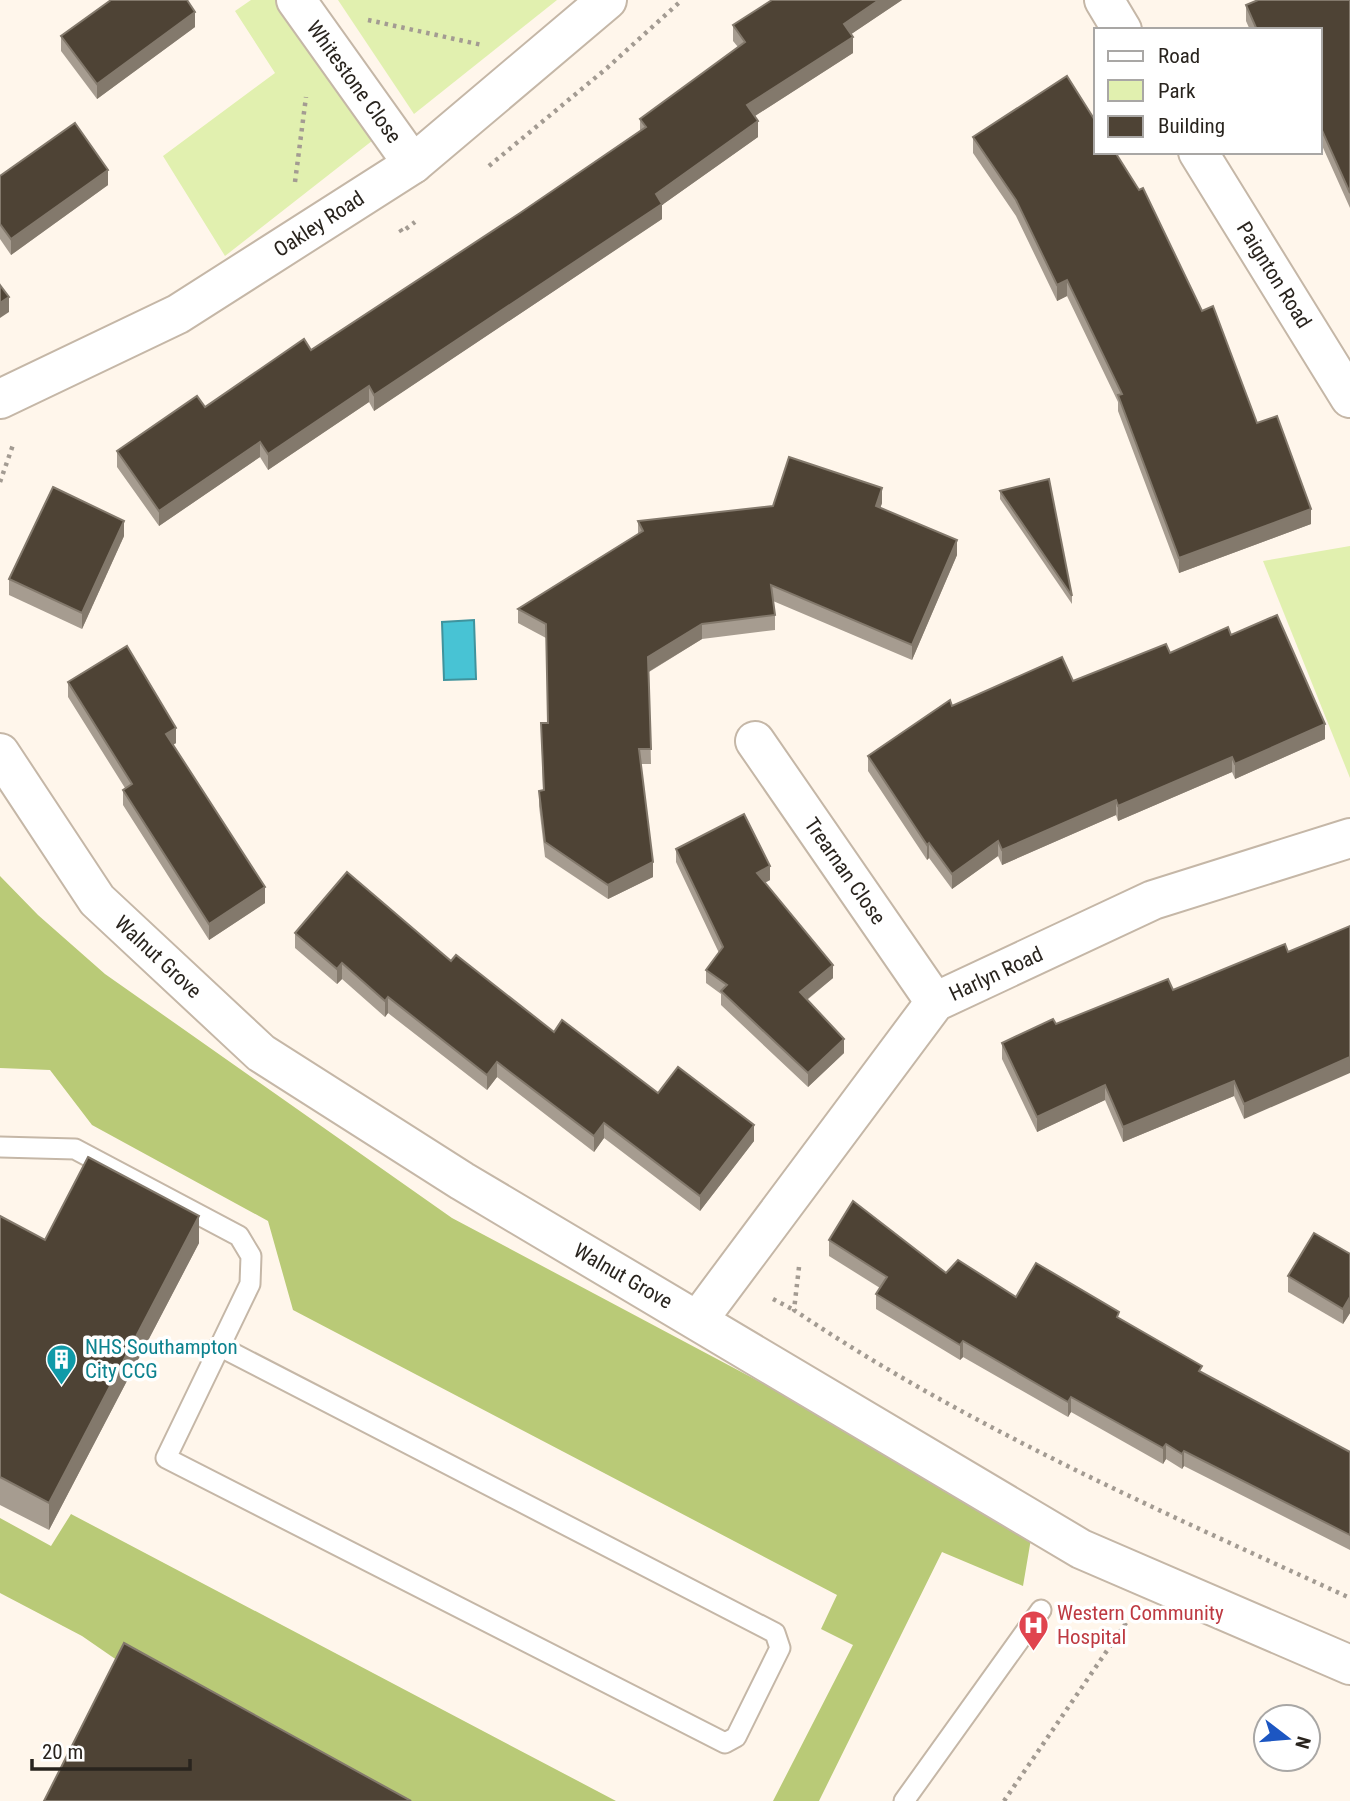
<svg xmlns="http://www.w3.org/2000/svg" width="1350" height="1801" font-family="'Roboto Condensed',sans-serif">
	<style>
		.green { fill: #e1f0af }
		.forest { fill: #b9ca77 }
		.water { fill: #48c3d4; stroke: #3f939d; stroke-width: 2 }
		.lines { fill: none; stroke-linecap: round; stroke-linejoin: round }
		.service-casing { stroke: #c5b7a7; stroke-width: 23 }
		.minor-casing { stroke: #c5b7a7; stroke-width: 42 }
		.path { stroke: #a39b92; stroke-width: 4.5; stroke-dasharray: 3.5 5; stroke-linecap: butt }
		.service { stroke: #fff; stroke-width: 19 }
		.minor { stroke: #fff; stroke-width: 38 }
		.wall { fill: #a69c90 }
		.shaded-wall { fill: #83796c }
		.building { fill: #4e4335; stroke: #83796c; stroke-width: 2 }
		.labels { text-anchor: middle; stroke-width: 7; stroke-linejoin: round; paint-order: stroke }
		.street-label { font-size: 21px; fill: #29241e; stroke: #fff }
		.culture-label { font-size: 21px; fill: #0d838f; stroke: #fff; text-anchor: start }
		.health-label { font-size: 21px; fill: #be3a42; stroke: #fff; text-anchor: start }
	</style>
	<rect width="100%" height="100%" fill="#fff6eb"/>
	<!-- green -->
	<g class="green">
		<path d="M251,0H280L377,137L225,256L163,156L275,73L235,11Z"/>
		<path d="M338,0H557L414,114Z"/>
		<path d="M1350,546V778L1263,561Z"/>
	</g>
	<!-- forest -->
	<g class="forest">
		<path d="M0,876L38,915L105,974L452,1218L1033,1527L1023,1586L942,1552L819,1801H773L853,1645L821,1629L837,1595L293,1310L268,1221L92,1125L50,1070L0,1068Z"/>
		<path d="M71,1514L616,1801H372L124,1665L82,1636L0,1593V1518L51,1546Z"/>
	</g>
	<!-- water -->
	<path class="water" d="M474,620L476,679L444,680L442,622Z"/>
	<g class="lines">
		<defs>
			<g id="service">
				<path d="M0,1147L75,1149L239,1236L251,1256L250,1284L166,1458L725,1743L736,1737L780,1648L775,1633L219,1346"/>
				<path d="M904,1801L1041,1610"/>
			</g>
			<g id="minor">
				<path d="M296,0L413,164"/>
				<path d="M1104,0L1122,30"/>
				<path d="M1198,152L1350,398"/>
				<path d="M0,399L178,314L413,164L607,0"/>
				<path d="M755,741L935,1002"/>
				<path d="M0,753L97,900L261,1053L462,1181L1081,1549L1350,1665"/>
				<path d="M698,1320L935,1002L1153,900L1350,838"/>
			</g>
		</defs>
		<!-- service casing -->
		<use href="#service" class="service-casing"/>
		<!-- minor casing -->
		<use href="#minor" class="minor-casing"/>
		<!-- path -->
		<g class="path">
			<path d="M368,20L482,45"/>
			<path d="M489,166L607,68L682,0"/>
			<path d="M295,182L306,97"/>
			<path d="M400,229L402,232L415,222"/>
			<path d="M0,482L14,442"/>
			<path d="M799,1267L794,1310C967,1427 1161,1511 1350,1598"/>
			<path d="M773,1299L794,1310"/>
			<path d="M1004,1801L1128,1620"/>
		</g>
		<!-- service -->
		<use href="#service" class="service"/>
		<!-- minor -->
		<use href="#minor" class="minor"/>
	</g>
	<!-- wall -->
	<g class="wall">
		<path d="M772,0H902L851,34L853,53L755,116L758,137L662,205V219L374,411L369,402L268,470L260,457L159,526L117,467V451L205,407L311,350L520,213L640,131V119L738,47L733,41V25Z"/>
		<path d="M1350,0V208L1320,141V30H1250L1246,21V5Z"/>
		<path d="M195,27L97,99L61,51V36Z"/>
		<path d="M973,137L1257,423L1311,524L1179,573L1118,411V402L1067,296L1057,301L1016,216L973,153Z"/>
		<path d="M0,176L108,185L11,255L0,239Z"/>
		<path d="M1000,491L1072,596V604L1000,499Z"/>
		<path d="M882,503L880,508L957,555L912,660L773,601L775,615V630L702,639L649,672L651,764H640L653,877L608,899L545,857L539,806V791L543,790L541,723H548L546,638L518,623V609L638,534V521Z"/>
		<path d="M124,536L82,629L9,595V579Z"/>
		<path d="M1231,635L1325,739L1235,779L1232,772L1118,821L1116,815L1002,865L998,856L952,889L929,858L927,860L868,771V756L952,706L1073,681Z"/>
		<path d="M68,682L176,743L173,745L265,903L209,940L123,805V790L125,788L68,697Z"/>
		<path d="M676,849L770,880L765,883L833,978L807,1000L844,1053L808,1087L721,1005V994L706,983V970L719,953L676,862Z"/>
		<path d="M295,933L451,961L554,1032L658,1093L754,1141L700,1211L604,1138L594,1152L497,1077L487,1090L388,1013L385,1017L342,979L337,984L295,948Z"/>
		<path d="M1285,944L1244,1119L1234,1096L1123,1142L1105,1100L1037,1132L1002,1059V1043L1056,1024L1173,990Z"/>
		<path d="M0,1216L45,1240L199,1243L49,1530L0,1505Z"/>
		<path d="M829,1240L946,1273L1016,1297L1119,1318L1202,1373L1350,1452V1550L1184,1466L1182,1469L1166,1459L1163,1464L1071,1412L1068,1417L963,1357L960,1360L876,1309V1294L880,1288L829,1256Z"/>
		<path d="M1350,1254V1313L1343,1324L1288,1292V1276Z"/>
	</g>
	<!-- shaded-wall -->
	<g class="shaded-wall">
		<path d="M879,0H902L844,39V24Z"/>
		<path d="M195,12V27L97,99V84Z"/>
		<path d="M853,37V53L747,121V105Z"/>
		<path d="M758,121V137L662,205V219L374,411V395Z"/>
		<path d="M108,170V185L11,255V239Z"/>
		<path d="M1067,280V296L1057,301V285Z"/>
		<path d="M9,297V312L0,318V303Z"/>
		<path d="M369,386V402L268,470V454Z"/>
		<path d="M260,442V457L159,526V511Z"/>
		<path d="M882,488V503L876,521V506Z"/>
		<path d="M1311,509V524L1179,573V558Z"/>
		<path d="M124,521V536L82,629V613Z"/>
		<path d="M957,540V555L912,660V645Z"/>
		<path d="M702,624V639L648,672V657Z"/>
		<path d="M1325,724V739L1235,779V764Z"/>
		<path d="M176,728V743L166,749V734Z"/>
		<path d="M1232,757V772L1118,821V806Z"/>
		<path d="M1116,800V815L1002,865V850Z"/>
		<path d="M998,841V856L952,889V874Z"/>
		<path d="M929,843V858L927,860V845Z"/>
		<path d="M653,862V877L608,899V885Z"/>
		<path d="M770,866V880L757,886V873Z"/>
		<path d="M265,887V903L209,940V924Z"/>
		<path d="M342,963V979L337,984V969Z"/>
		<path d="M833,965V978L800,1005V992Z"/>
		<path d="M388,997V1013L385,1017V1001Z"/>
		<path d="M844,1039V1053L808,1087V1073Z"/>
		<path d="M1350,1057V1073L1244,1119V1104Z"/>
		<path d="M497,1062V1077L487,1090V1075Z"/>
		<path d="M1234,1081V1096L1123,1142V1127Z"/>
		<path d="M1105,1085V1100L1037,1132V1117Z"/>
		<path d="M604,1123V1138L594,1152V1136Z"/>
		<path d="M754,1125V1141L700,1211V1196Z"/>
		<path d="M199,1216V1243L49,1530V1503Z"/>
		<path d="M1350,1297V1313L1343,1324V1309Z"/>
		<path d="M963,1341V1357L960,1360V1345Z"/>
		<path d="M1071,1397V1412L1068,1417V1402Z"/>
		<path d="M1166,1444V1459L1163,1464V1448Z"/>
		<path d="M1184,1451V1466L1182,1469V1454Z"/>
	</g>
	<!-- building -->
	<g class="building">
		<path d="M111,0H187L195,12L97,84L61,36Z"/>
		<path d="M772,0H879L844,24L853,37L747,105L758,121L656,194L662,204L374,395L369,386L268,454L260,442L159,511L117,451L197,396L205,407L304,339L311,350L520,213L646,127L640,119L745,42L733,25Z"/>
		<path d="M1258,0H1350V193L1320,126V30H1257L1246,5Z"/>
		<path d="M1067,76L1096,122V152H1115L1139,190L1143,188L1202,311L1213,306L1257,423L1277,416L1311,509L1179,558L1118,395L1122,394L1067,280L1057,285L1016,200L973,137Z"/>
		<path d="M75,123L108,170L11,239L0,224V176Z"/>
		<path d="M0,285L9,297L0,303Z"/>
		<path d="M789,457L882,488L876,506L957,540L912,645L771,585L775,615L702,624L648,657L651,749H639L653,862L608,885L545,842L539,791L544,790L541,723H548L546,624L518,609L643,531L638,521L773,506Z"/>
		<path d="M1049,479L1072,596L1000,491Z"/>
		<path d="M53,487L124,521L82,613L9,579Z"/>
		<path d="M1277,615L1325,724L1235,764L1232,757L1118,806L1116,800L1002,850L998,841L952,874L929,843L927,845L868,756L950,700L952,706L1062,657L1073,681L1166,644L1170,653L1228,627L1231,635Z"/>
		<path d="M127,646L176,728L166,734L265,887L209,924L123,790L132,784L68,682Z"/>
		<path d="M744,814L770,866L757,873L833,965L800,992L844,1039L808,1073L721,991L727,985L706,970L723,947L676,849Z"/>
		<path d="M347,872L451,961L456,955L554,1032L562,1020L658,1093L678,1067L754,1125L700,1196L604,1123L594,1136L497,1062L487,1075L388,997L385,1001L342,963L337,969L295,933Z"/>
		<path d="M1350,926V1057L1244,1104L1234,1081L1123,1127L1105,1085L1037,1117L1002,1043L1053,1019L1056,1024L1168,979L1173,990L1285,944L1288,952Z"/>
		<path d="M88,1157L199,1216L49,1503L0,1477V1216L45,1240Z"/>
		<path d="M853,1201L946,1273L958,1260L1016,1297L1036,1263L1119,1312L1117,1317L1202,1366L1199,1371L1350,1452V1535L1184,1451L1182,1454L1166,1444L1163,1448L1071,1397L1068,1402L963,1341L960,1345L876,1294L887,1277L829,1240Z"/>
		<path d="M1314,1233L1350,1254V1297L1343,1309L1288,1276Z"/>
		<path d="M124,1643L411,1801H44Z"/>
	</g>
	<!-- icons -->
	<defs>
		<symbol id="building-pin" viewBox="-11 -11 22 30"><path d="M0 17L-7.5 6A9.5 9.5 0 1 1 7.5 6Z" fill="#0f9aa8" stroke="#fff"/><path d="M-4-6H4V6H1V3H-1V6H-4ZM-2.5-4.3h1.7v1.8h-1.7ZM.8-4.3h1.7v1.8H.8ZM-2.5-1h1.7V.8h-1.7ZM.8-1h1.7V.8H.8Z" fill="#fff"/></symbol>
		<symbol id="hospital-pin" viewBox="-11 -11 22 30"><path d="M0 17L-7.5 6A9.5 9.5 0 1 1 7.5 6Z" fill="#e0444e" stroke="#fff"/><path d="M-5-5h3v3.5h4V-5h3V5h-3V1.5h-4V5h-3Z" fill="#fff"/></symbol>
	</defs>
	<g fill-rule="evenodd">
		<use href="#building-pin" x="44" y="1342" width="35" height="47"/>
		<use href="#hospital-pin" x="1016" y="1608" width="35" height="47"/>
	</g>
	<g class="labels">
		<!-- street labels -->
		<g class="street-label">
			<text transform="translate(354 82) rotate(54)" y="7">Whitestone Close</text>
			<text transform="translate(319 224) rotate(-33)" y="7">Oakley Road</text>
			<text transform="translate(1274 275) rotate(58)" y="7">Paignton Road</text>
			<text transform="translate(845 871) rotate(55)" y="7">Trearnan Close</text>
			<text transform="translate(158 957) rotate(43)" y="7">Walnut Grove</text>
			<text transform="translate(996 974) rotate(-25)" y="7">Harlyn Road</text>
			<text transform="translate(623 1276) rotate(30)" y="7">Walnut Grove</text>
		</g>
		<!-- culture labels -->
		<g class="culture-label">
			<text x="85" y="1354">NHS Southampton<tspan x="85" dy="24">City CCG</tspan></text>
		</g>
		<!-- health labels -->
		<g class="health-label">
			<text x="1057" y="1620">Western Community<tspan x="1057" dy="24">Hospital</tspan></text>
		</g>
	</g>
	<!-- legend -->
	<rect x="1094" y="28" width="228" height="126" fill="#ffffff" stroke="#a9a7a5" stroke-width="2"/>
	<rect x="1108" y="51" width="35" height="10" fill="#ffffff" stroke="#a9a7a5" stroke-width="2"/>
	<text x="1158" y="63" font-size="21" fill="#29241e">Road</text>
	<rect x="1108" y="80" width="35" height="21" fill="#e1f0af" stroke="#a9a7a5" stroke-width="2"/>
	<text x="1158" y="98" font-size="21" fill="#29241e">Park</text>
	<rect x="1108" y="116" width="35" height="21" fill="#4e4335" stroke="#a9a7a5" stroke-width="2"/>
	<text x="1158" y="133" font-size="21" fill="#29241e">Building</text>
	<!-- north arrow -->
	<g transform="translate(1287 1738) rotate(106)"><circle r="33" fill="#ffffff" stroke="#a9a7a5" stroke-width="2"/>
	<path d="M0-5L12 26L0 18L-12 26Z" fill="#1c56c2"/>
	<text y="-10" font-size="19" font-weight="bold" text-anchor="middle" fill="#29241e">N</text>
	</g>
	<!-- scale -->
	<path d="M32 1759v10h158v-10" fill="none" stroke="#29241e" stroke-width="3.5"/>
	<text x="42" y="1759" font-size="21" fill="#29241e" stroke="#ffffff" stroke-width="5" paint-order="stroke">20 m</text>
</svg>
